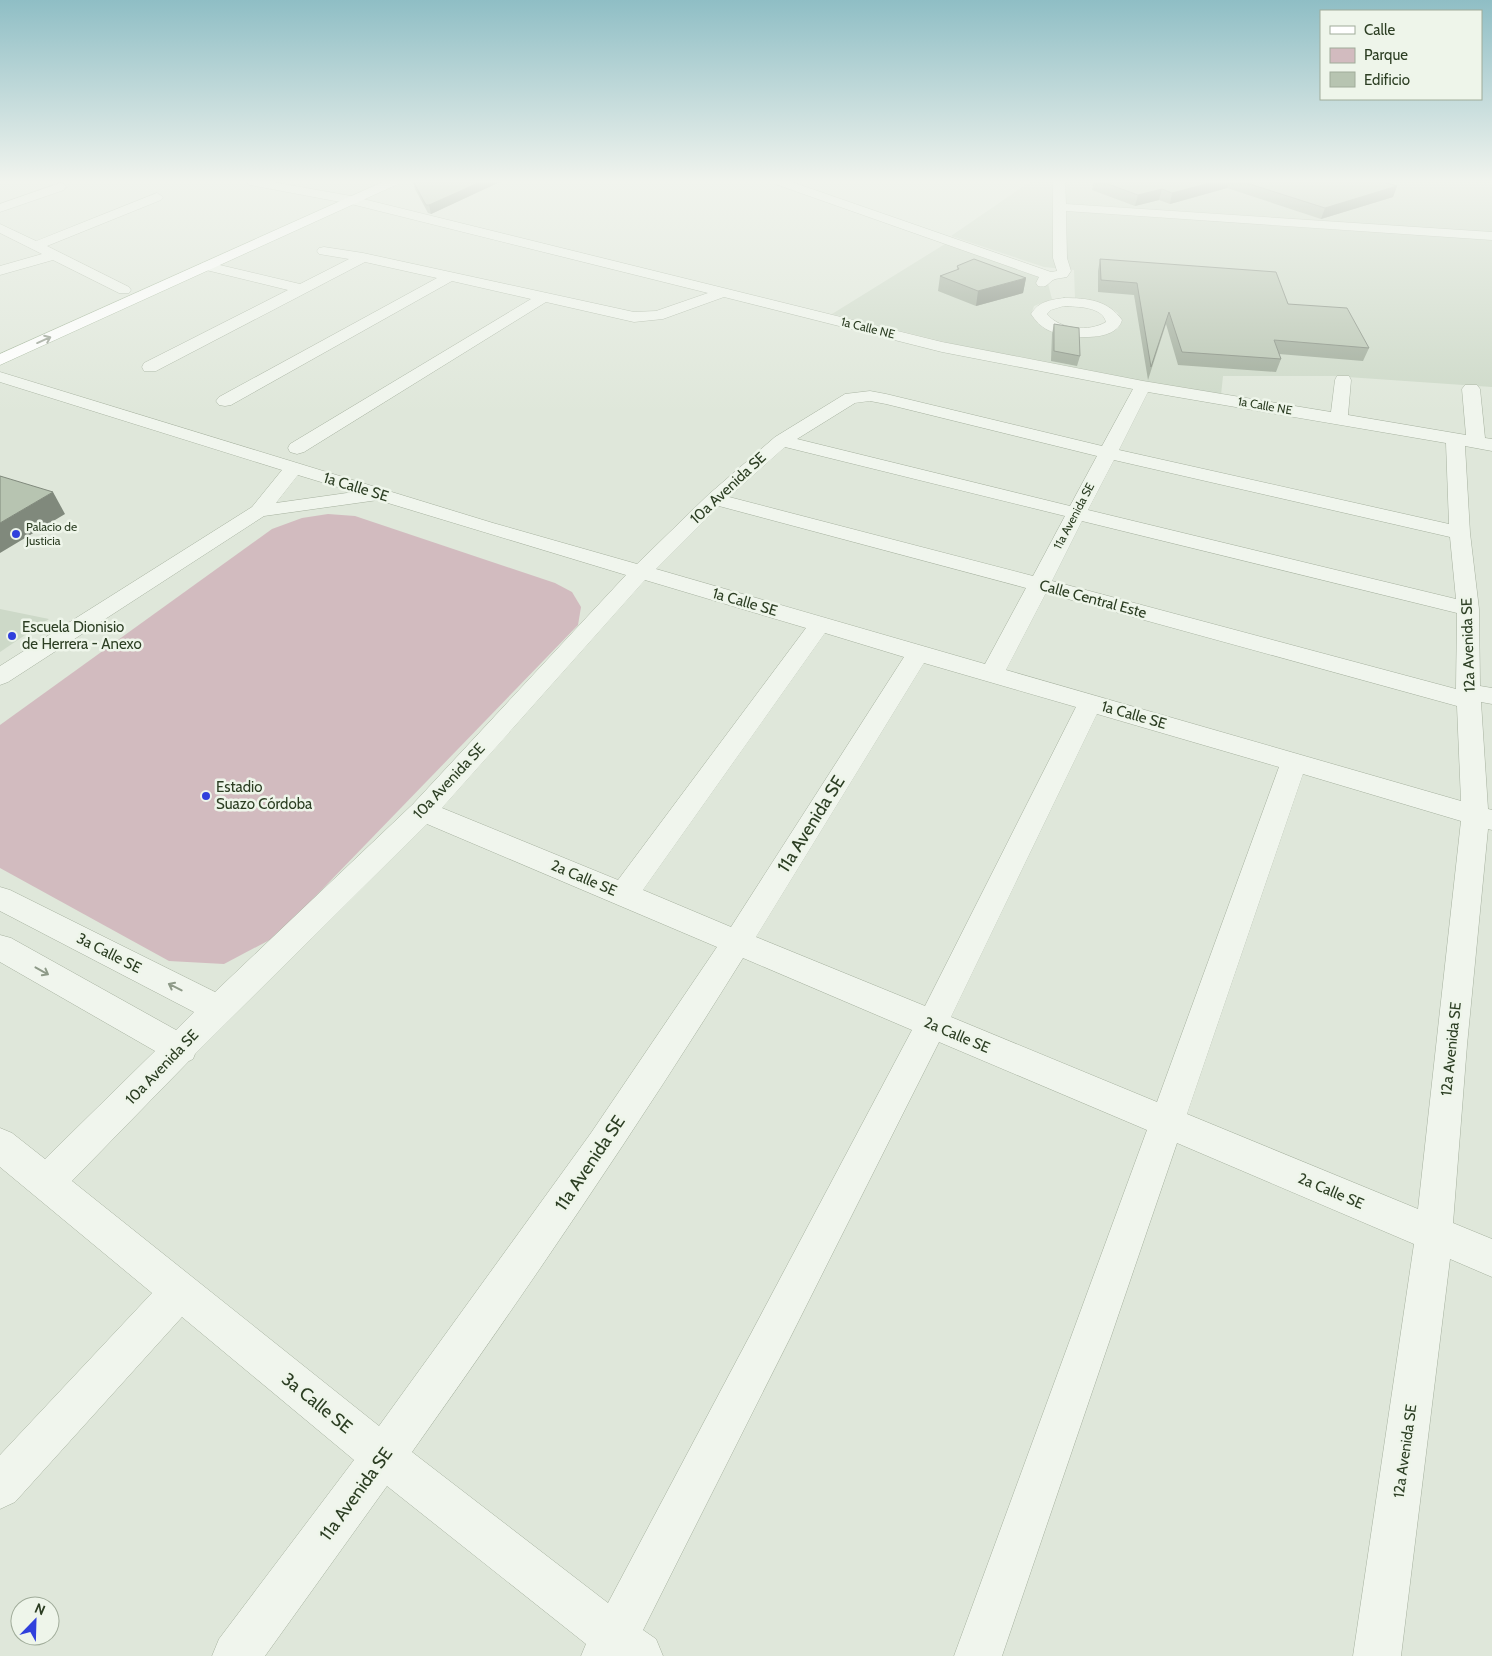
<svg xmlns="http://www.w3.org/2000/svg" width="1492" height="1656" font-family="Cabin,sans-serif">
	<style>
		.built { fill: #cdd9c8 }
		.green { fill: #d2bbbf }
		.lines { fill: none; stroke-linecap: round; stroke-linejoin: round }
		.minor-casing { stroke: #a6b19f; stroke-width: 1 }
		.major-casing { stroke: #a2b499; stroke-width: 1 }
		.minor { fill: #f0f5ed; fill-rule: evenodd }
		.major { fill: #fff; fill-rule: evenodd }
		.wall { fill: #9da998 }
		.shaded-wall { fill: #80897c }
		.building { fill: #b7c4b1; stroke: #80897c }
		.oneway { stroke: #969e91 }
		.oneway2 { stroke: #8e9a88 }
		.poi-dot { fill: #3040dc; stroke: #eef5ea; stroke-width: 2 }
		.labels { text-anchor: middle; stroke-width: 5; stroke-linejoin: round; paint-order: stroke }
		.far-street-label { font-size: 12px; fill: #2c3e23; stroke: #eef5ea }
		.far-poi-label { font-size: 12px; fill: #2c3e23; stroke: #eef5ea; text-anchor: start }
		.street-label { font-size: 15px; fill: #2c3e23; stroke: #eef5ea }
		.poi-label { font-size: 15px; fill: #2c3e23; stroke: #eef5ea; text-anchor: start }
		.near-street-label { font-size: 18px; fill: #2c3e23; stroke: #eef5ea }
	</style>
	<rect width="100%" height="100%" fill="#dfe7da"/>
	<!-- built -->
	<g class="built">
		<path d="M1031,181H1492V387L1333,376H1223L1221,395L1079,370L953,344L832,314L945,244L1047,280L1052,299L1034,306L1032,312L1035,320L1043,328L1055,331L1102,334L1118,329L1121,322L1118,313L1108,306L1075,299L1074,270L1044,267L951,236Z"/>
		<path d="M0,609L49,619L0,652Z"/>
	</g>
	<!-- green -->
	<path class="green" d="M328,514L355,516L555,583L572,592L581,607L578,625L277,936L224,964L169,961L0,868V725L272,529L302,518Z"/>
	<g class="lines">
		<defs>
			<g id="minor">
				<path d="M244,181H267L351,196L942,342L1143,381L1331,412L1335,380L1337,376H1349L1351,380L1348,415L1466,435L1462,389L1465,385H1477L1480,389L1485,438L1492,439V451L1465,446L1470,533L1479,609L1480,686L1492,688V704L1481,702L1488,809L1492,810V830L1488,829L1467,1045L1453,1223L1492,1239V1277L1450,1259L1401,1656H1353L1414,1244L1177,1143L1002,1656H954L1147,1130L939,1042L643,1630L656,1639L663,1656H581L586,1644L387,1486L265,1656H212L219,1639L354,1460L182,1317L15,1502L0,1509V1455L152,1293L0,1167V1128L12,1133L45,1159L155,1051L0,962V935L11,938L176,1030L194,1012L0,911V887L10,890L215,992L413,804L626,575L378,500L264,516L8,682L0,685V666L252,507L282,470L0,382V372L493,523L637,564L708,495L775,437L845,394L870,391L886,394L1102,446L1133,389L942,352L724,297L663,319L634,322L546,302L304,452L297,454L290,452L288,448L290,444L531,299L452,281L231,405L225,406L219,405L216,401L219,397L437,278L365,262L156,371H144L142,367L144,363L288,290L202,269L200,266L202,263L207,262L300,284L349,259L319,254L317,251L319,248L324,247L363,253L634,312L656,311L708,293L351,204L250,185ZM1148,392L1446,443L1449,524L1119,450ZM870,401L886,404L1097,456L1070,506L797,439L855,403ZM785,447L1065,516L1033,576L729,497ZM1114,460L1450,537L1456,599L1088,510ZM298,475L354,492L276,503ZM719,506L1026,588L985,664L656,569ZM1082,521L1457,613L1456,689L1052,581ZM645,580L806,628L618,880L442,808ZM1046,593L1457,706L1461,801L1006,670ZM825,633L904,657L731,927L643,890ZM924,663L1076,707L925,1006L756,937ZM1097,714L1279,767L1157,1102L951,1017ZM1303,774L1461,821L1418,1209L1187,1114ZM427,824L717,947L591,1133L379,1426L72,1181L189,1061L193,1059L195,1054ZM743,958L912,1030L608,1603L412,1452C527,1290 638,1127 743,958Z"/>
				<path d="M773,181H789L1051,272L1057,271L1053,258V181H1065L1066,204L1492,232V240L1066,211L1067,258L1071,271L1067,277C1063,278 1057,278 1053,280C1047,284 1047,288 1038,286L1036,283L1039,277L775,184Z"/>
				<path d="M60,183L64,184L66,187L64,190L0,212V204Z"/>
				<path d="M157,193L163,197L161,200L47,246L129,287L131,290L129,293H119L53,260L0,275V266L42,254L0,233V224L36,241Z"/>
				<path d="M1064,298C1087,298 1108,300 1122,320C1116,344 1064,338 1048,330C1040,326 1036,321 1031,314C1039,301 1050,300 1064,298ZM1064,306C1077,307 1102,306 1106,322C1089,332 1060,330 1047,314L1051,310Z"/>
			</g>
			<path id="major" d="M385,181H400L398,184L0,365V354Z"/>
		</defs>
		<!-- minor casing -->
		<use href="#minor" class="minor-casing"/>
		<!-- major casing -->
		<use href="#major" class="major-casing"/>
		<!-- minor -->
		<use href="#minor" class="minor"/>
		<!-- major -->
		<use href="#major" class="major"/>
	</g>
	<!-- wall -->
	<g class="wall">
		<path d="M504,180L431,214L428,213L415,189L413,181Z"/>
		<path d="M1094,180H1377L1397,186L1393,197L1321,219L1227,188L1170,204L1159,200L1135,206L1092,190Z"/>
		<path d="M1100,259L1288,304L1369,348L1363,361L1279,354L1281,359L1276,372L1178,365L1166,324L1148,380L1134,295L1098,292V271Z"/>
		<path d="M957,266L1026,278L1023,293L976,306L938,291L940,276L957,270Z"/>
		<path d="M1054,324L1080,356L1077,366L1051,361L1052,334Z"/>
	</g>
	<!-- shaded-wall -->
	<g class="shaded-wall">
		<path d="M485,180H504L431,214L429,205Z"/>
		<path d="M1221,180H1229L1227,188L1170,204L1172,193Z"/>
		<path d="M1397,186L1393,197L1321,219L1325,208Z"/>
		<path d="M1162,189L1159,200L1135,206L1138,195Z"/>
		<path d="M1026,278L1023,293L976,306L978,291Z"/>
		<path d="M53,492L65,514L0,553V523Z"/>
	</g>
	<!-- building -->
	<g class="building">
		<path d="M417,180H485L429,205H426L413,181Z"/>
		<path d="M1097,180H1221L1172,193L1162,189L1138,195Z"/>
		<path d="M1237,180H1377L1397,186L1325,208Z"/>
		<path d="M974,259L1026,278L978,291L940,276L959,269L957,266Z"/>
		<path d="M1100,259L1276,272L1288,304L1347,308L1369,348L1274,340L1281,359L1182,352L1169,312L1151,367L1137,283L1101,280Z"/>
		<path d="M1054,324L1079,328L1080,356L1054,351Z"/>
		<path d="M0,476L53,492L0,523Z"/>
	</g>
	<!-- one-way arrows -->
	<defs><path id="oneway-shaft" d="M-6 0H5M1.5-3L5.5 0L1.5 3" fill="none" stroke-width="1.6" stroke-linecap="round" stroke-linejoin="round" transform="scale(1.25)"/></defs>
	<use class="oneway" href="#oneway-shaft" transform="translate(44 340) rotate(-24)"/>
	<g class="oneway2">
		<use href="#oneway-shaft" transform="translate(42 971) rotate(29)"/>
		<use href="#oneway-shaft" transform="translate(175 987) rotate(-153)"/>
	</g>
	<!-- sky -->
	<linearGradient id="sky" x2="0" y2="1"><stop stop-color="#8fbec5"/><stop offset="0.44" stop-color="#f1f4ee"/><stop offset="1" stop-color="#f1f4ee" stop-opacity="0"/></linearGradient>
	<rect width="1492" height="412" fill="url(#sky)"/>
	<!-- markers -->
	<g class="poi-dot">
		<circle cx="16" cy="534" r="5"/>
		<circle cx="12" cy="636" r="5"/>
		<circle cx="206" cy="796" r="5"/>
	</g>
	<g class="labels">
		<!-- far-street labels -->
		<g class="far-street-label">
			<text transform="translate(868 328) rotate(14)" y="4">1a Calle NE</text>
			<text transform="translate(1265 406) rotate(10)" y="4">1a Calle NE</text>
			<text transform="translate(1074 516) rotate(-62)" y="4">11a Avenida SE</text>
		</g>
		<!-- far-poi labels -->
		<g class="far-poi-label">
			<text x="26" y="531">Palacio de<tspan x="26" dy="14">Justicia</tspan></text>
		</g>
		<!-- street labels -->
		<g class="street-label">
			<text transform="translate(356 487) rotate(17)" y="5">1a Calle SE</text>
			<text transform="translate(728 488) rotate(-43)" y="5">10a Avenida SE</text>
			<text transform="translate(1093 599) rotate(15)" y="5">Calle Central Este</text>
			<text transform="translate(745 602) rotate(16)" y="5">1a Calle SE</text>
			<text transform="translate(1468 645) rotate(-92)" y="5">12a Avenida SE</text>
			<text transform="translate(1134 715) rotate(16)" y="5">1a Calle SE</text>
			<text transform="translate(449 781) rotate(-47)" y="5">10a Avenida SE</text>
			<text transform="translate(584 878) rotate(23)" y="5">2a Calle SE</text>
			<text transform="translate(109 953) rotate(27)" y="5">3a Calle SE</text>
			<text transform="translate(957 1035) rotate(23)" y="5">2a Calle SE</text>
			<text transform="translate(1451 1049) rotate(-84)" y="5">12a Avenida SE</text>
			<text transform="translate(162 1067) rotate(-46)" y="5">10a Avenida SE</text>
			<text transform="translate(1331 1191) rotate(23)" y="5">2a Calle SE</text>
			<text transform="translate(1405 1451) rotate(-82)" y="5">12a Avenida SE</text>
		</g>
		<!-- poi labels -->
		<g class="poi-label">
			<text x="22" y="632">Escuela Dionisio<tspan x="22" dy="17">de Herrera - Anexo</tspan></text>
			<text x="216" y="792">Estadio<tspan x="216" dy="17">Suazo Córdoba</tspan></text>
		</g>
		<!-- near-street labels -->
		<g class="near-street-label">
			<text transform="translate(811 824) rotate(-58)" y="6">11a Avenida SE</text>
			<text transform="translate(590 1163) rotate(-56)" y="6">11a Avenida SE</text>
			<text transform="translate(317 1403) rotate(39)" y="6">3a Calle SE</text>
			<text transform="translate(356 1494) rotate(-54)" y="6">11a Avenida SE</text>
		</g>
	</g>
	<!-- legend -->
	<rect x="1320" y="10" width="162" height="90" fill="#eef5ea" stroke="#a0ac9a"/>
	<rect x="1330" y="26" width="25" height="8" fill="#ffffff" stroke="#a0ac9a"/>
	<text x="1364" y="35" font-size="15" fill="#2c3e23">Calle</text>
	<rect x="1330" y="48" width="25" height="15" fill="#d2bbbf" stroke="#a0ac9a"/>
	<text x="1364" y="60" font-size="15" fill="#2c3e23">Parque</text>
	<rect x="1330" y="72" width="25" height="15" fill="#b7c4b1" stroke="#a0ac9a"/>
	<text x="1364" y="85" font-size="15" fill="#2c3e23">Edificio</text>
	<!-- north arrow -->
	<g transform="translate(35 1621) rotate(23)"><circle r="24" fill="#eef5ea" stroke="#a0ac9a"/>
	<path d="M0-4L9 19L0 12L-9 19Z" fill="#3040dc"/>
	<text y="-8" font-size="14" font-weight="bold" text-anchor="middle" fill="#2c3e23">N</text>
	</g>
</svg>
